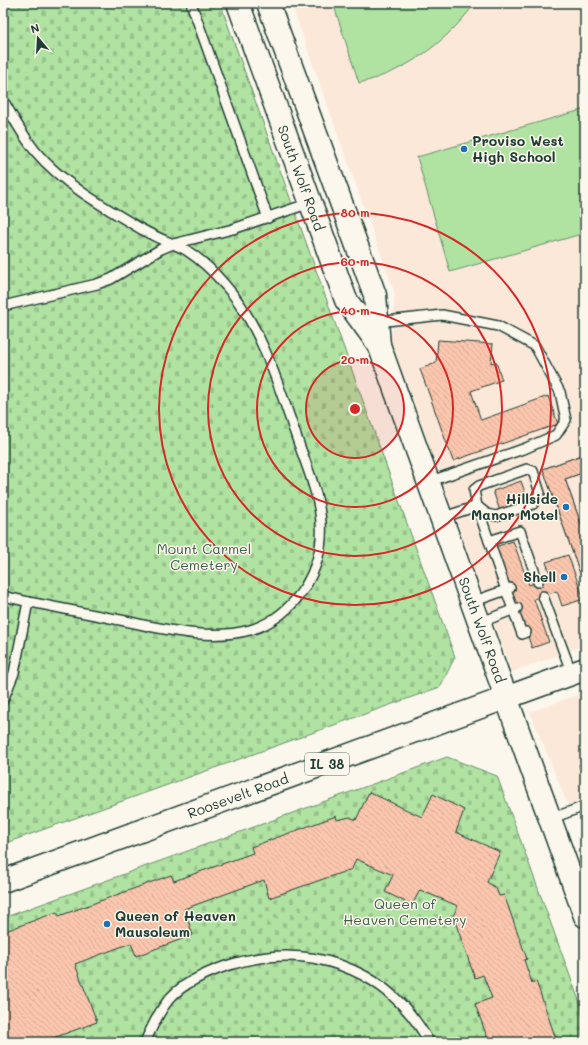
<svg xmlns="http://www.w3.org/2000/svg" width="588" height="1045" font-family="Mali,sans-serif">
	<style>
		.built { fill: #fbe8d9 }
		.cemetery { fill: url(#cemetery-stones); stroke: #68906b }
		.pitch { fill: #b0e2a2; stroke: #68906b }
		.building { fill: url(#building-back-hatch); stroke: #1f3d34 }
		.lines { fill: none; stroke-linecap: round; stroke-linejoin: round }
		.service-casing { stroke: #1f3d34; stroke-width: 12 }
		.secondary-casing { stroke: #1f3d34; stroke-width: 25 }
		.primary-casing { stroke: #1f3d34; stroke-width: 25 }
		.service { stroke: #fbf7ec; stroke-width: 9 }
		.secondary { stroke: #fbf7ec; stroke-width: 22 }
		.primary { stroke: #fbf7ec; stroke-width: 22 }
		.ring { fill: none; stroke: #d62828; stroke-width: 2 }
		.poi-dot { fill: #1f6fb2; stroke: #fbf7ec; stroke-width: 1.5 }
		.labels { text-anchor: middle; stroke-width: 3; stroke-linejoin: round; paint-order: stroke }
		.shield { fill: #fbf7ec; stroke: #61756b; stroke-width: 1 }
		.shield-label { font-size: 13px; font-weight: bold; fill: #1f3d34 }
		.poi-label { font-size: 14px; font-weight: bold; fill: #1f3d34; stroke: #fbf7ec; text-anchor: start }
		.street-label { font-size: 14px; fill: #1f3d34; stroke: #fbf7ec }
		.park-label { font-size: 14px; fill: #3c5e4a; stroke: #fbf7ec }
		.centre { fill: #d62828; stroke: #fbf7ec; stroke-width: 2 }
		.ring-label { font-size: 12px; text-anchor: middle; font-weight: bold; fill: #d62828; stroke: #fbf7ec; stroke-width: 3; stroke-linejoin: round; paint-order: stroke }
	</style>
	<defs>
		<pattern id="cemetery-stones" width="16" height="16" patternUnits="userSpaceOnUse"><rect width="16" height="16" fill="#b0e2a2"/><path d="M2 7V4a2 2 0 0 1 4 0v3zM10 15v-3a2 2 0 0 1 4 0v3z" fill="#97c38c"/></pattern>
		<pattern id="building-back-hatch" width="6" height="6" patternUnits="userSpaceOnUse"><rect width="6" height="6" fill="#fcc6ae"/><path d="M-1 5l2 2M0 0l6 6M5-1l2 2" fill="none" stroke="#d8ab96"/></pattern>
	</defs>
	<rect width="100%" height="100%" fill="#fbf7ec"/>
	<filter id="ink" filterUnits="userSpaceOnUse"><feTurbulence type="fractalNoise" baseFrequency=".025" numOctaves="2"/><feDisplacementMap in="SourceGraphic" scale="8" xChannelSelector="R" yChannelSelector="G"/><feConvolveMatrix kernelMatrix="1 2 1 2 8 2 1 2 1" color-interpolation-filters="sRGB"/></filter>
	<g filter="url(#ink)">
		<!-- built -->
		<g class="built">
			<path d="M291,3H585V645L512,672L391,341L395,294Z"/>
			<path d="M585,692V810L572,815L530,712Z"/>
		</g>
		<!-- cemetery -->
		<g class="cemetery">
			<path d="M3,3H220L455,657L440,687L3,844Z"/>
			<path d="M447,757L497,776L585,1017V1042H3V918Z"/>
		</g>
		<!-- pitch -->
		<g class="pitch">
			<path d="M333,3H475C447,42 406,72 359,83Z"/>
			<path d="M585,109V233L450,272L417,157Z"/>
		</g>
		<!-- building -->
		<g class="building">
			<path d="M438,340L493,344L491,363L496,362L502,380L471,391L481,420L548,396L558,424L453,461L420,369L436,363Z"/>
			<path d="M585,454V472L565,479L585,535V587L543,469Z"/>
			<path d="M585,454V472L565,479L585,535V587L543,469Z"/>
			<path d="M521,481L528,501L500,511L493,491Z"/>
			<path d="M513,541L529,585L551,577L546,562L568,555L584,599L562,606L557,591L534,599L549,642L532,648L495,547Z"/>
			<path d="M585,758V783L579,765Z"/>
			<path d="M369,792L422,817L433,794L464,810L456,832L500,852L487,882L496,888L499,896L504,895L527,959L524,960L532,983L536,981L557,1042H489L475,1004L492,998L483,975L475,978L453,916L458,906L420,890L412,905L385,892L393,875L356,859L352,869L269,898L264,880L184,909L193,935L136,956L131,943L75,964L97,1022L42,1042H9L3,1027V932L57,912L59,916L171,875L174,881L253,853L251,847L336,816L337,820L350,817L356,820Z"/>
		</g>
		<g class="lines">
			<defs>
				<g id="service">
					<path d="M191,3L268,218"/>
					<path d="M3,100C13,118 23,136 36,152C64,185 106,208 143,230C157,238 172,243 186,250C200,259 214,272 225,285C263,327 281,394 300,447C318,496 335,538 305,587C292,607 274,623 250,630C207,642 157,627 115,619C77,611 40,605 3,596"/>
					<path d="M3,306L97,284L111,279L161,249L173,244L233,229L310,203"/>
					<path d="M377,322L442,315L498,326L535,346L560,392L566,420L556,435L526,448L428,482"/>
					<path d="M441,518L477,506"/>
					<path d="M489,541L520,531L538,582"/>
					<path d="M510,588L506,590L522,634L526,632"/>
					<path d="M543,596L572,674"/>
					<path d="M472,602L506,590L477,506L474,490L479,486L527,469L533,471L540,493L533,504L496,516L487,514L477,506"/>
					<path d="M479,623L517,608"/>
					<path d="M3,700L14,673L28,602"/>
					<path d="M550,819L585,806"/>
					<path d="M145,1042C152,1027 160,1009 171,997C185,982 206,973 226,966C306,940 387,966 429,1042"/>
				</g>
				<g id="secondary">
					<path d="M238,3L346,300L379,345"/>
					<path d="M268,3L375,295L379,345L585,916"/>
				</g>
				<path id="primary" d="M3,881L585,669"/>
			</defs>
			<!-- service casing -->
			<use href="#service" class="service-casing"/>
			<!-- secondary casing -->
			<use href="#secondary" class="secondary-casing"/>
			<!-- primary casing -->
			<use href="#primary" class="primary-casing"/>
			<!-- service -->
			<use href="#service" class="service"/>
			<!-- secondary -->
			<use href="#secondary" class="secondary"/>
			<!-- primary -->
			<use href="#primary" class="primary"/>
		</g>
	</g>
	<!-- distance rings -->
	<circle cx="355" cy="409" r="49" fill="#d62828" fill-opacity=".12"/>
	<g class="ring">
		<circle cx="355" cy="409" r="49"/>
		<circle cx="355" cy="409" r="98"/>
		<circle cx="355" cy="409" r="147"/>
		<circle cx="355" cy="409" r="196"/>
	</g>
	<!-- markers -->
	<g class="poi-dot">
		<circle cx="464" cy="149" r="4"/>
		<circle cx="566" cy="507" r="4"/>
		<circle cx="564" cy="577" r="4"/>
		<circle cx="107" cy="924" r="4"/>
	</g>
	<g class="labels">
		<!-- shield labels -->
		<rect class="shield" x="305" y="753" width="44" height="22" rx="3"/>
		<g class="shield-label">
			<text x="327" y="769">IL 38</text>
		</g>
		<!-- poi labels -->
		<g class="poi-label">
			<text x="472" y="146">Proviso West<tspan x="472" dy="16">High School</tspan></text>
			<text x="558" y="504" text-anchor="end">Hillside<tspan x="558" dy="16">Manor Motel</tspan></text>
			<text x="556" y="582" text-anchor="end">Shell</text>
			<text x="115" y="921">Queen of Heaven<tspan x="115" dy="16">Mausoleum</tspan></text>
		</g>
		<!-- street labels -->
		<g class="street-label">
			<text transform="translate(301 178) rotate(70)" y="5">South Wolf Road</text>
			<text transform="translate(482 630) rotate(70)" y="5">South Wolf Road</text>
			<text transform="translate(238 796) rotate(-20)" y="5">Roosevelt Road</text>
		</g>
		<!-- park labels -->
		<g class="park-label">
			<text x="204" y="554">Mount Carmel<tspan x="204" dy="16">Cemetery</tspan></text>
			<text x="405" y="909">Queen of<tspan x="405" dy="16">Heaven Cemetery</tspan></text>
		</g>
	</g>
	<circle cx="355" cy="409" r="6" class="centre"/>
	<g class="ring-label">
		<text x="355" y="217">80 m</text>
		<text x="355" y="266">60 m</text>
		<text x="355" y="315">40 m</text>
		<text x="355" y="364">20 m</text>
	</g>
	<!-- margin -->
	<rect width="588" height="1045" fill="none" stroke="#fbf7ec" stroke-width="16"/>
	<rect x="8" y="8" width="572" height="1029" fill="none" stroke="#1f3d34" stroke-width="1.5" filter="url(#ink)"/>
	<!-- north arrow -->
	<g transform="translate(38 38) rotate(342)" stroke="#fbf7ec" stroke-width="3" paint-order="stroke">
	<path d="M0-3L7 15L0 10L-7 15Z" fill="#1f3d34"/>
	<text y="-6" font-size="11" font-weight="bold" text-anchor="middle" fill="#1f3d34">N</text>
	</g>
</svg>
